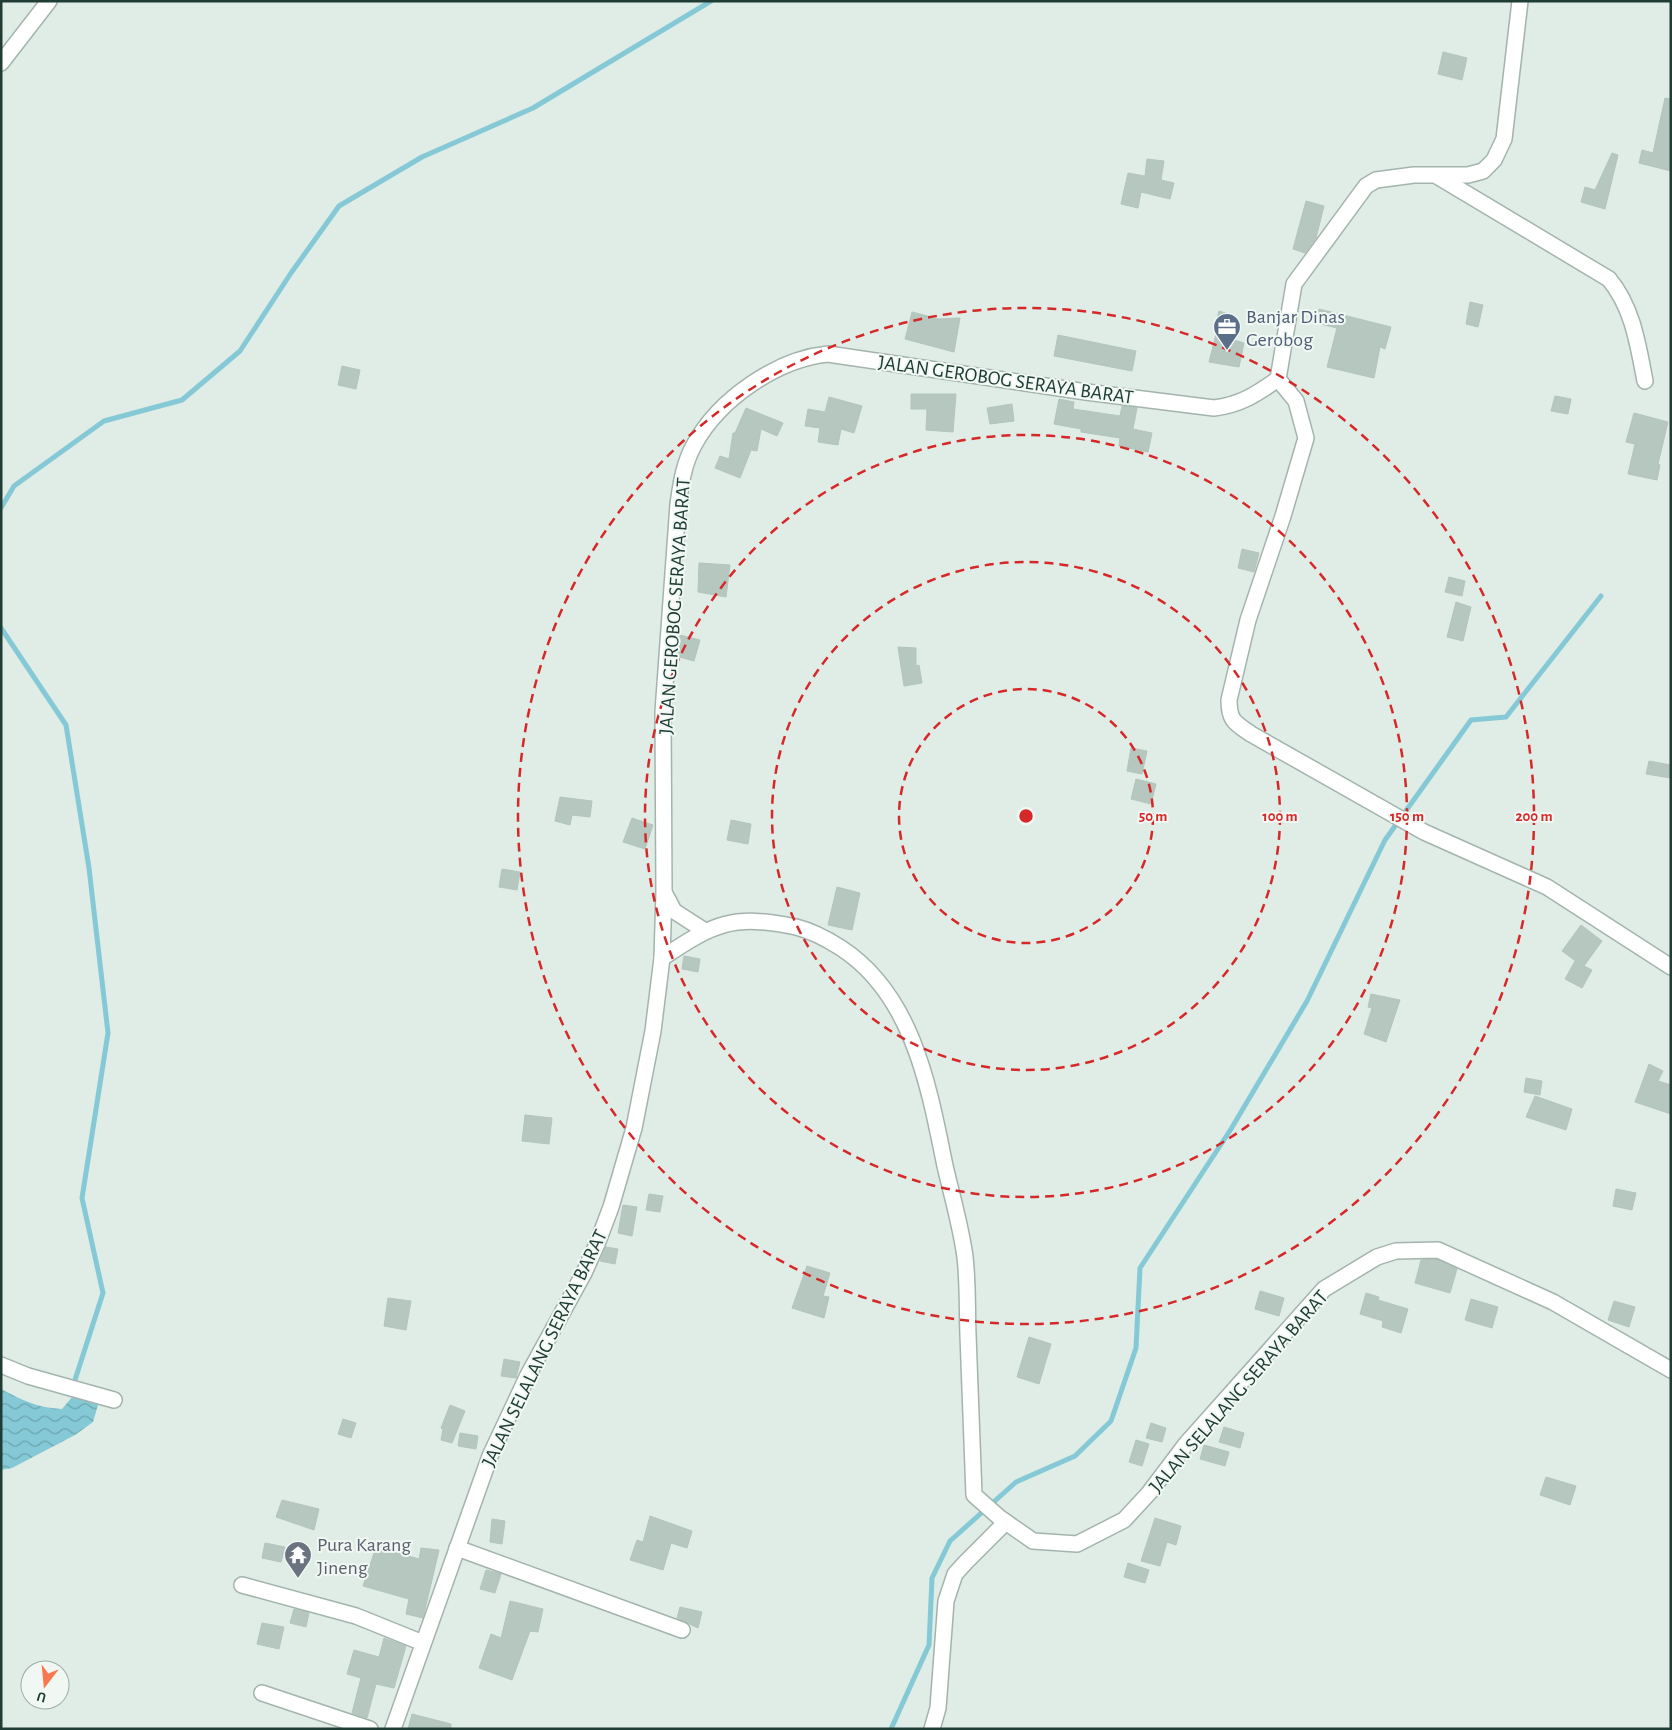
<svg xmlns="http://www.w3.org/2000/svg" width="1672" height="1730" font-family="'Alegreya Sans',sans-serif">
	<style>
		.water { fill: url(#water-waves) }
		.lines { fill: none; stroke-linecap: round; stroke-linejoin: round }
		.stream { stroke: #84c9d5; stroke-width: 5 }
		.building { fill: #b5c7bf; stroke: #b2c6bd }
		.minor-casing { stroke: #a3b4ad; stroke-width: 18 }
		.minor { stroke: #fff; stroke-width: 15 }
		.ring { fill: none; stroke: #d62828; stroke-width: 2.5; stroke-dasharray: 9 6 }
		.labels { text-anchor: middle; stroke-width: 4; stroke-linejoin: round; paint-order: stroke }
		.service-label { font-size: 20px; fill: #4e5e75; stroke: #f1f8f4; text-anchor: start }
		.street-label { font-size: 20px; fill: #203d35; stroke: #f1f8f4 }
		.worship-label { font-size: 20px; fill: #5b616d; stroke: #f1f8f4; text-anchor: start }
		.centre { fill: #d62828; stroke: #f1f8f4; stroke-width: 2.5 }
		.ring-label { font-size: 15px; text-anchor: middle; font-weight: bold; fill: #d62828; stroke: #f1f8f4; stroke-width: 4; stroke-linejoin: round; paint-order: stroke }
	</style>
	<defs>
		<pattern id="water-waves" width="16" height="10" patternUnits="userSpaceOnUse" patternTransform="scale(1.25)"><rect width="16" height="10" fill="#84c9d5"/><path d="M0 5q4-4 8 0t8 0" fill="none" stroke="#6ca4ae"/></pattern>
	</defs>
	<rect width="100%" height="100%" fill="#e0ece6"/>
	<!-- water -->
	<path class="water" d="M1,1389C22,1400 38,1408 62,1409L78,1390L100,1398L93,1422L75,1435L12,1468L1,1470Z"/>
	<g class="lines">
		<!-- stream -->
		<g class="stream">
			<path d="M1,508L14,486L104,421L182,400L240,351L291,273L339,206L422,157L533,108L711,1"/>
			<path d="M1,628L66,725L89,868L108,1033L82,1198L103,1293L73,1386"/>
			<path d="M891,1729L929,1645L932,1578L950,1541L1016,1482L1075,1456L1111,1421L1136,1348L1140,1268L1231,1129L1307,1001L1385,840L1471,720L1506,717L1601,596"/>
		</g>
	</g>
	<!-- building -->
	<g class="building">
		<path d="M1443,52L1467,58L1462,80L1438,74Z"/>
		<path d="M1665,98L1671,99V171L1639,163L1642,150L1653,153Z"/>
		<path d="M1612,153L1618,155L1605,209L1581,202L1585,187L1595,190Z"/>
		<path d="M1147,159L1164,161L1161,180L1174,183L1170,199L1141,192L1138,208L1121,204L1128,173L1145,176Z"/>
		<path d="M1306,201L1324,206L1316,238L1305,253L1293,249Z"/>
		<path d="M1470,302L1483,305L1478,327L1466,324Z"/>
		<path d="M1319,309L1391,327L1385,349L1380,347L1374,378L1327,367L1337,328L1316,323Z"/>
		<path d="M1219,311L1235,316L1227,338L1244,343L1239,367L1209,362L1217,330L1214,329Z"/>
		<path d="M912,312L939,319L960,318L954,352L905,339Z"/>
		<path d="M1058,335L1136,351L1132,371L1054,356Z"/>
		<path d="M342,366L360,370L356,389L338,385Z"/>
		<path d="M911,394H956L953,432L926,430L927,409H911Z"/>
		<path d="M1555,396L1571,399L1568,414L1551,411Z"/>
		<path d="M829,397L862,406L854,433L841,429L838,445L818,442L820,428L805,426L808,409L825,412Z"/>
		<path d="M1059,399L1074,402L1073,409L1120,416L1122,406L1137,408L1133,429L1152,433L1148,452L1119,446L1120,438L1081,432V429L1054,424Z"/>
		<path d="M1012,404L1014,421L990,424L987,408Z"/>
		<path d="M746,408L783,423L777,436L761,429L757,451L751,450L740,478L715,468L720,456L729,459L733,433H735Z"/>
		<path d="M1634,413L1668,422L1658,464L1660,465L1657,480L1628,474L1635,444L1626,442Z"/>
		<path d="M1242,549L1259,553L1254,572L1238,568Z"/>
		<path d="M699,563L730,565L726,597L698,592Z"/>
		<path d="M1449,577L1465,581L1462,596L1445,592Z"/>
		<path d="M1456,602L1471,607L1463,641L1447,637Z"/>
		<path d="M680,635L700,640L694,661L676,656Z"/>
		<path d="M898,647L916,648V666L919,665L922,683L904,686Z"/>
		<path d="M1131,748L1147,751L1142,774L1127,771Z"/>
		<path d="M1649,761L1671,765V778L1646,774Z"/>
		<path d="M1136,779L1156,784L1151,804L1131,799Z"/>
		<path d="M560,797L592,801L590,817L572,815L570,825L555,821Z"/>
		<path d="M632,818L653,825L645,849L623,842Z"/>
		<path d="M731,820L751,824L748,844L727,840Z"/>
		<path d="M502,869L520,872L517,890L499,887Z"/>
		<path d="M837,887L860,893L852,930L828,925Z"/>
		<path d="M1581,925L1602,941L1584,966L1592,970L1582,988L1565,979L1575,961L1577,962L1562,951Z"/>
		<path d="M684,956L700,959L698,972L682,969Z"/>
		<path d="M1371,994L1400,1000L1386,1042L1364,1034L1372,1008L1368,1007Z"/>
		<path d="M1649,1064L1663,1071L1658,1081L1671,1085V1114L1635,1102Z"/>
		<path d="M1526,1078L1542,1081L1540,1095L1524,1092Z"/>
		<path d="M1535,1096L1572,1109L1566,1130L1526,1117Z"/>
		<path d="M525,1115L552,1118L549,1144L522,1141Z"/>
		<path d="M1616,1189L1636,1193L1632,1210L1613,1206Z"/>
		<path d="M649,1194L663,1196L660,1212L646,1210Z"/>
		<path d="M623,1205L637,1207L632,1236L618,1233Z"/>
		<path d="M606,1247L618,1249L615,1264L600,1261Z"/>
		<path d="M1436,1259L1457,1269L1450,1293L1415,1283L1421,1260Z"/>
		<path d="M807,1266L830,1273L823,1296L829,1297L824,1318L792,1308Z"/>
		<path d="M1260,1291L1284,1298L1279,1316L1255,1309Z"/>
		<path d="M1366,1293L1379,1297L1378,1300L1408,1309L1401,1333L1382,1327L1383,1321L1360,1314Z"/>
		<path d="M388,1298L411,1301L406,1330L384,1326Z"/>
		<path d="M1471,1299L1498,1307L1492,1328L1465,1320Z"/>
		<path d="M1614,1301L1635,1307L1629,1327L1608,1320Z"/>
		<path d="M1029,1337L1051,1344L1039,1384L1017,1377Z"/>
		<path d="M504,1359L520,1362L516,1378L501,1376Z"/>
		<path d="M450,1405L465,1411L452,1443L441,1440L443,1429L441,1428Z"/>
		<path d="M343,1419L356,1423L351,1438L338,1434Z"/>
		<path d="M1151,1423L1166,1428L1162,1442L1146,1438Z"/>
		<path d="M1224,1427L1244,1433L1240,1448L1219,1442Z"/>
		<path d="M460,1433L478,1436L476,1449L458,1446Z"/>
		<path d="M1136,1440L1149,1444L1142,1466L1129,1462Z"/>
		<path d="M1204,1445L1229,1452L1225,1466L1200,1459Z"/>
		<path d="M1546,1477L1576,1486L1570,1505L1540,1495Z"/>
		<path d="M282,1500L319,1509L314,1530L276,1517Z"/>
		<path d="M650,1516L692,1531L687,1548L671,1543L663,1570L630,1560L637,1540L643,1542Z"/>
		<path d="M1155,1518L1181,1526L1176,1545L1167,1542L1160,1566L1141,1561Z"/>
		<path d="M492,1519L505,1521L502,1544L490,1542Z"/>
		<path d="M265,1543L285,1547L281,1562L262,1558Z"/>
		<path d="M376,1547L419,1559L421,1548L439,1550L423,1618L406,1614L409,1599L363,1586Z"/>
		<path d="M1128,1563L1149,1570L1145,1583L1124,1577Z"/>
		<path d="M486,1570L501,1574L495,1593L480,1589Z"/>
		<path d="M510,1601L543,1609L538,1632L530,1631L512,1680L479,1668L491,1634L501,1638Z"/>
		<path d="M680,1607L702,1612L698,1628L677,1618Z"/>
		<path d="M294,1609L309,1613L306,1627L290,1623Z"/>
		<path d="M262,1623L284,1627L279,1649L257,1644Z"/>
		<path d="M384,1638L406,1646L394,1688L376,1684L367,1718L352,1713L361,1678L347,1674L354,1650L379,1657Z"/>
		<path d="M412,1714L451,1724V1729H408Z"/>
	</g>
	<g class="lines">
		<defs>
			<g id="minor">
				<path d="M1,63L49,1"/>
				<path d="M1437,176L1609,279C1633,308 1638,345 1645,381"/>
				<path d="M1278,379L1296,401L1306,438L1283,516L1248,620L1229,700C1229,721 1235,723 1251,734L1424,832L1547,887L1671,967"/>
				<path d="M665,894L674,911L705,931"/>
				<path d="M662,958C714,923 733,914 796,927C812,931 827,939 841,948C913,995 929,1087 945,1166C952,1196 961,1227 965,1257C968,1283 967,1309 968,1335C970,1388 972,1441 974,1495L1000,1518L1033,1541L1077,1544L1124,1520L1149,1493L1186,1444L1324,1289L1377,1257L1396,1251L1438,1250L1553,1302L1671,1370"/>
				<path d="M1,1365L28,1376L114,1400"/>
				<path d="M457,1548L682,1630"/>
				<path d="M242,1585L356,1616L423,1643"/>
				<path d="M262,1693L370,1729"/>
				<path d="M393,1729L490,1456L528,1375L584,1273L597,1244L611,1207L634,1128L653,1031L662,958L664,892L663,712L678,504C681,483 684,463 694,445C719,399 777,359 828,354L1086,392L1214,408C1240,405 1257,394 1278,379L1294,284L1366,186L1376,180L1414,175H1468L1483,171L1494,160L1504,139L1520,1"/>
				<path d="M932,1729L938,1708L946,1601L955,1574L965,1563L1006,1522"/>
			</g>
		</defs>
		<!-- minor casing -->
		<use href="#minor" class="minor-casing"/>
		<!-- minor -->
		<use href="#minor" class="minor"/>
	</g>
	<!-- distance rings -->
	<g class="ring">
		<circle cx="1026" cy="816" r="127"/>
		<circle cx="1026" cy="816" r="254"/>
		<circle cx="1026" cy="816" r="381"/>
		<circle cx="1026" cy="816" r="508"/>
	</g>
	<!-- icons -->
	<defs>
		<symbol id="office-pin" viewBox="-11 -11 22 30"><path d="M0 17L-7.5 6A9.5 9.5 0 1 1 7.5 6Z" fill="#5c6f8a" stroke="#f1f8f4"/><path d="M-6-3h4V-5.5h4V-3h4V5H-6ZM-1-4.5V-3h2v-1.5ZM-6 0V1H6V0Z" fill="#fff"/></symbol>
		<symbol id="temple-pin" viewBox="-11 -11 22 30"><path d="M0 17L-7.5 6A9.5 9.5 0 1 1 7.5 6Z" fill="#6b7280" stroke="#f1f8f4"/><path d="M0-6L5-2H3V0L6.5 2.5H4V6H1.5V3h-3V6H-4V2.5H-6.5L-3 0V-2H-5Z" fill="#fff"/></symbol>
	</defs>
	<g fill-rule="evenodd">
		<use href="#office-pin" x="1211" y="311" width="32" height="43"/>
		<use href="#temple-pin" x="282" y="1539" width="32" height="43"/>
	</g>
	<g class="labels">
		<!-- service labels -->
		<g class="service-label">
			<text x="1246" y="323">Banjar Dinas<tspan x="1246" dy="23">Gerobog</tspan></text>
		</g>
		<!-- street labels -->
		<g class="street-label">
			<text transform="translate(1006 379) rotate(8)" y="7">JALAN GEROBOG SERAYA BARAT</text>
			<text transform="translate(674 606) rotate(-86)" y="7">JALAN GEROBOG SERAYA BARAT</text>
			<text transform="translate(544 1348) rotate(-64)" y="7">JALAN SELALANG SERAYA BARAT</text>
			<text transform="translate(1238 1391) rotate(-49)" y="7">JALAN SELALANG SERAYA BARAT</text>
		</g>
		<!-- worship labels -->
		<g class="worship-label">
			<text x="317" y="1551">Pura Karang<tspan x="317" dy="23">Jineng</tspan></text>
		</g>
	</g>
	<circle cx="1026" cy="816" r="8" class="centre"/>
	<g class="ring-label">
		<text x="1153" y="821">50 m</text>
		<text x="1280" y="821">100 m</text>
		<text x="1407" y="821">150 m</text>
		<text x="1534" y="821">200 m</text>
	</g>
	<!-- border -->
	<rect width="1672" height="1730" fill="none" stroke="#203d35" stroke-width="5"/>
	<!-- north arrow -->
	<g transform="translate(45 1685) rotate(196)"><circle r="24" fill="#f1f8f4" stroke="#9dada8"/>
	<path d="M0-4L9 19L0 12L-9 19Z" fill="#fa7850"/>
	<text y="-8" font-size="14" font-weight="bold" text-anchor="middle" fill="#203d35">U</text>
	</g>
</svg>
